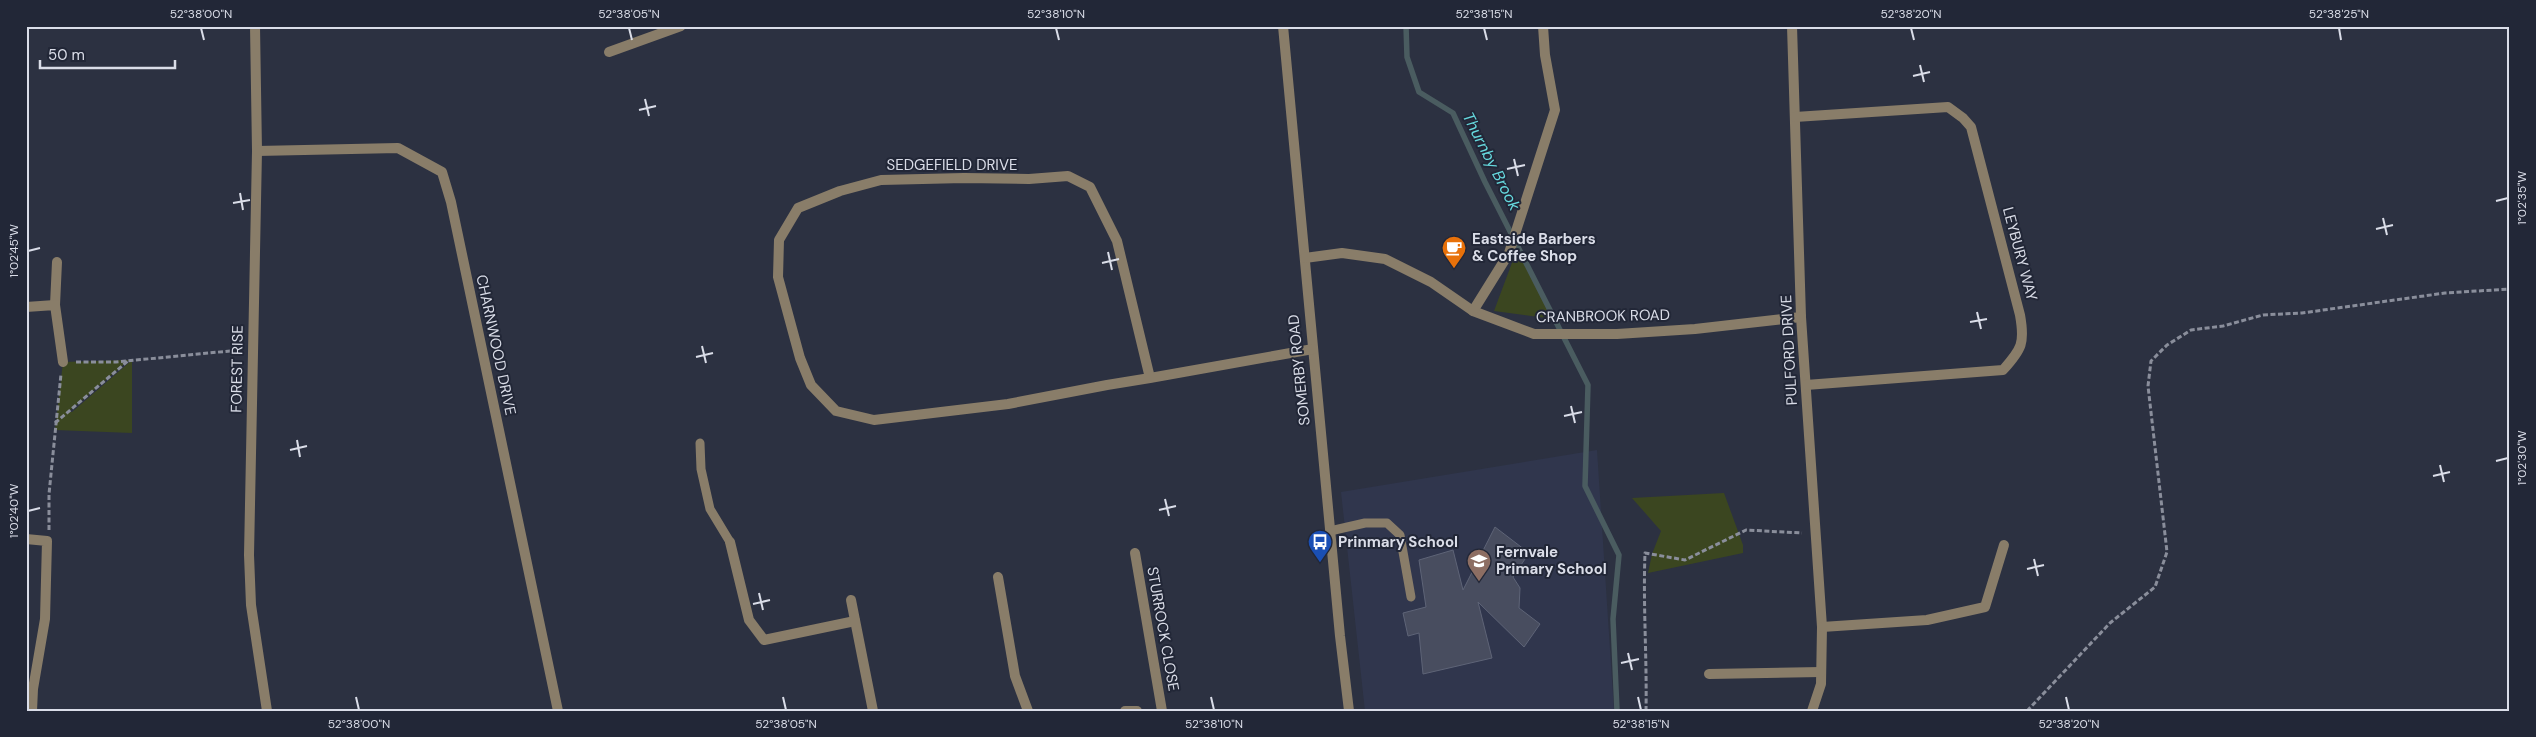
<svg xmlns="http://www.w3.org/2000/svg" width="2536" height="737" font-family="'DM Sans',sans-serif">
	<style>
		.built { fill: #30364d }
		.green { fill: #3b4620 }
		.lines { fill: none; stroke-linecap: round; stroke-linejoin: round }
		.stream { stroke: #4a5c60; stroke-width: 5.5 }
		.building { fill: #484d5f; stroke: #5e6477 }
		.path { stroke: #8a8e9b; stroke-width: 3; stroke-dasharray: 5 2.5; stroke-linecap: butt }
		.service { stroke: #897d69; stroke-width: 9 }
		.minor { stroke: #897d69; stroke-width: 10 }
		.ticks { fill: none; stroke: #dadde8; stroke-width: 2 }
		.labels { text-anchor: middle; stroke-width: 4; stroke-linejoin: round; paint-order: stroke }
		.street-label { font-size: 15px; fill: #dadde8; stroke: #222737 }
		.poi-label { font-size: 15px; font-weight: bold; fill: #dadde8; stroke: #222737; text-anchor: start }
		.water-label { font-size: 16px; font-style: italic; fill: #66d9de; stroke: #222737 }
		.neatline { fill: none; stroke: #dadde8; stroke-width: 2 }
		.ticks-label { font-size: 12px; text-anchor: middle; fill: #dadde8 }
	</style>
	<rect width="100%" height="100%" fill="#2c3141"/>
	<!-- built -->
	<path class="built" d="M1597,450L1614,711H1365L1341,492Z"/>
	<!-- green -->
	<g class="green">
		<path d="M1516,252L1522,255L1554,319L1494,311Z"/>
		<path d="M129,360L68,412H72L132,360V433L55,430L63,362Z"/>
		<path d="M1724,493L1743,545V553L1648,573L1652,554L1661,531L1632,498Z"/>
	</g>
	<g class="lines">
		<!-- stream -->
		<path class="stream" d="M1406,26L1407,57L1419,92L1453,113L1485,182L1588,385L1585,486L1619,555L1613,619L1617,711"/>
	</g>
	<!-- building -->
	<path class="building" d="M1495,527L1529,553L1513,577L1520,588L1519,608L1540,624L1524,647L1478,602L1492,658L1423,674L1419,633L1408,636L1403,613L1426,607L1419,560L1453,550L1463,590Z"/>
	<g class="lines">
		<!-- path -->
		<g class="path">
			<path d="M76,362H116L240,350"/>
			<path d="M55,423L129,360"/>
			<path d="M49,530V494L61,374"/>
			<path d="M1646,711C1647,658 1643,606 1645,553L1685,560L1746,530L1802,533"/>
			<path d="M2027,711L2110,623L2155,587L2167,552L2148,386L2151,361L2167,345L2191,330L2223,326L2263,315L2302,313L2445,293L2510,289"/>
		</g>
		<!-- service -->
		<g class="service">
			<path d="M700,443L701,469L710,509L730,542"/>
			<path d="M1330,531L1365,523H1387L1400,535L1411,597"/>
		</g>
		<!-- minor -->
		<g class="minor">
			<path d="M255,26L257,151L249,555L251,605L267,711"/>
			<path d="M1283,26L1340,636L1349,711"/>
			<path d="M1792,26L1801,317L1822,627L1821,684L1812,711"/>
			<path d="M609,52L681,26"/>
			<path d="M1795,117L1948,107L1963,118L1971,127L2020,315C2025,343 2022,349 2003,370L1806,385"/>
			<path d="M257,151L398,148L442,172L451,202L558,711"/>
			<path d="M1305,258L1342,253L1385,259L1431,282L1473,311L1534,334H1617L1695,329L1801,317"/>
			<path d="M55,305L57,262"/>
			<path d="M26,307L55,305L63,362"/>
			<path d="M1473,311L1509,253L1555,110L1545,55L1543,26"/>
			<path d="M1150,378L1117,241L1090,187L1068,176L1029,179L964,178L881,180L840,191L798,208L779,240L778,277L800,358L811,385L836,411L874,420L1008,404L1107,385L1150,378L1313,349"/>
			<path d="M26,539L47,541L45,619L33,689L32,711"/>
			<path d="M730,542L749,620L764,640L855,621"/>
			<path d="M1135,553L1162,711"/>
			<path d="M998,577L1015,676L1028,711"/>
			<path d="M851,600L873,711"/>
			<path d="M1822,627L1927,620L1985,607L2004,545"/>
			<path d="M1709,674L1821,672"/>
			<path d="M1125,711H1137"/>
		</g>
	</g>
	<!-- ticks -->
	<path class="ticks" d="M201,28L204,40M629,28L632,40M1056,28L1059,40M1484,28L1487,40M1911,28L1914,40M2339,28L2341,40M1920,65L1924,82M1913,76L1930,72M645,99L649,116M639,110L656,106M1514,159L1518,176M1507,169L1525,165M240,193L243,210M2496,201L2508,198M233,203L250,200M2383,218L2387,235M2376,229L2393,225M28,251L40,248M1108,252L1112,270M1102,263L1119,259M1977,312L1981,329M1970,322L1987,319M702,346L706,363M696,357L713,353M1571,406L1575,423M1564,416L1582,412M297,440L300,457M290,450L307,446M2496,461L2508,458M2440,465L2444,482M2433,476L2450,472M1165,499L1169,516M1159,510L1176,506M28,511L40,508M2034,559L2038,576M2027,569L2044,565M759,593L763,610M753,604L770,600M1628,653L1632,670M1621,663L1639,659M356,697L359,710M783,697L786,710M1211,697L1214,710M1638,697L1641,710M2066,697L2069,710"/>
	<!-- icons -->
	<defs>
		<symbol id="cafe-pin" viewBox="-11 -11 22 30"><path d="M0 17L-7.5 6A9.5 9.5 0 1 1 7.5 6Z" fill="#e8710a" stroke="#222737"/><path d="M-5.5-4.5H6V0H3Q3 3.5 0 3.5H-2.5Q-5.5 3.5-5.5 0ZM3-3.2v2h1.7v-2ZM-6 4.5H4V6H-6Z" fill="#fff"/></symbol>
		<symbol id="bus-pin" viewBox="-11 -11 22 30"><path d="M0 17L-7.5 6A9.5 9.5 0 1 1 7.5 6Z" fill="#1a4fb4" stroke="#222737"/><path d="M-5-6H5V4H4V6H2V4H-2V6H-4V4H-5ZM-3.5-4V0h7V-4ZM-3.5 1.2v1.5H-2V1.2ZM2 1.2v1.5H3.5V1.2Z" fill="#fff"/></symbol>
		<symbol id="school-pin" viewBox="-11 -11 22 30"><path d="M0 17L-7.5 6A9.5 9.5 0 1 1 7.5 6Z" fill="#8d6e63" stroke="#222737"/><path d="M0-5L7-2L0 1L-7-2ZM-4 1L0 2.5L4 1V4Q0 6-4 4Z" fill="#fff"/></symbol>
	</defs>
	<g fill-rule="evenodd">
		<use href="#cafe-pin" x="1440" y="234" width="28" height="38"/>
		<use href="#bus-pin" x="1306" y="528" width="28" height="38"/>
		<use href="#school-pin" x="1465" y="547" width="28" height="38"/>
	</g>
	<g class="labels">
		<!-- street labels -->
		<g class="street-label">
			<text x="952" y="170">SEDGEFIELD DRIVE</text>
			<text transform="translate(2020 254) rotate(75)" y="5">LEYBURY WAY</text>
			<text transform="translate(1603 316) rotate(-1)" y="5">CRANBROOK ROAD</text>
			<text transform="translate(496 345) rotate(78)" y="5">CHARNWOOD DRIVE</text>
			<text transform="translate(1789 350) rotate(-93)" y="5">PULFORD DRIVE</text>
			<text transform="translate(237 369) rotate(-89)" y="5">FOREST RISE</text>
			<text transform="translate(1299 370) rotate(-96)" y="5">SOMERBY ROAD</text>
			<text transform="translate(1163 629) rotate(80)" y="5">STURROCK CLOSE</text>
		</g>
		<!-- poi labels -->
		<g class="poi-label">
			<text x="1472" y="244">Eastside Barbers<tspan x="1472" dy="17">&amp; Coffee Shop</tspan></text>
			<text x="1338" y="547">Prinmary School</text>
			<text x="1496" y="557">Fernvale<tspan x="1496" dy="17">Primary School</tspan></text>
		</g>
		<!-- water labels -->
		<g class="water-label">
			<text transform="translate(1492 161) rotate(63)" y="6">Thurnby Brook</text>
		</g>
	</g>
	<!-- border -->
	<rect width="2536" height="737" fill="none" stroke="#222737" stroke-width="55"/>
	<!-- scale -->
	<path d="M40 60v8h135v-8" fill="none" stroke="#dadde8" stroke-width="2.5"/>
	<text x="48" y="60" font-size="15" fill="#dadde8" stroke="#222737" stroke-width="4" paint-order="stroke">50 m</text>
	<rect x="28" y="28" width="2480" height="682" class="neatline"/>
	<g class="ticks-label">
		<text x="201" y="18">52°38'00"N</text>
		<text x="629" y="18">52°38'05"N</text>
		<text x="1056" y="18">52°38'10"N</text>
		<text x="1484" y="18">52°38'15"N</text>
		<text x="1911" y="18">52°38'20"N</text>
		<text x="2339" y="18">52°38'25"N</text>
		<text transform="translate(2522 198) rotate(-90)" y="4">1°02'35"W</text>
		<text transform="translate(14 251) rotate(-90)" y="4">1°02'45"W</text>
		<text transform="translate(2522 458) rotate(-90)" y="4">1°02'30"W</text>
		<text transform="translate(14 511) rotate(-90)" y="4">1°02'40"W</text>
		<text x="359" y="728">52°38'00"N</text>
		<text x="786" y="728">52°38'05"N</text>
		<text x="1214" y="728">52°38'10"N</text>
		<text x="1641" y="728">52°38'15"N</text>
		<text x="2069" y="728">52°38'20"N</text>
	</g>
</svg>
